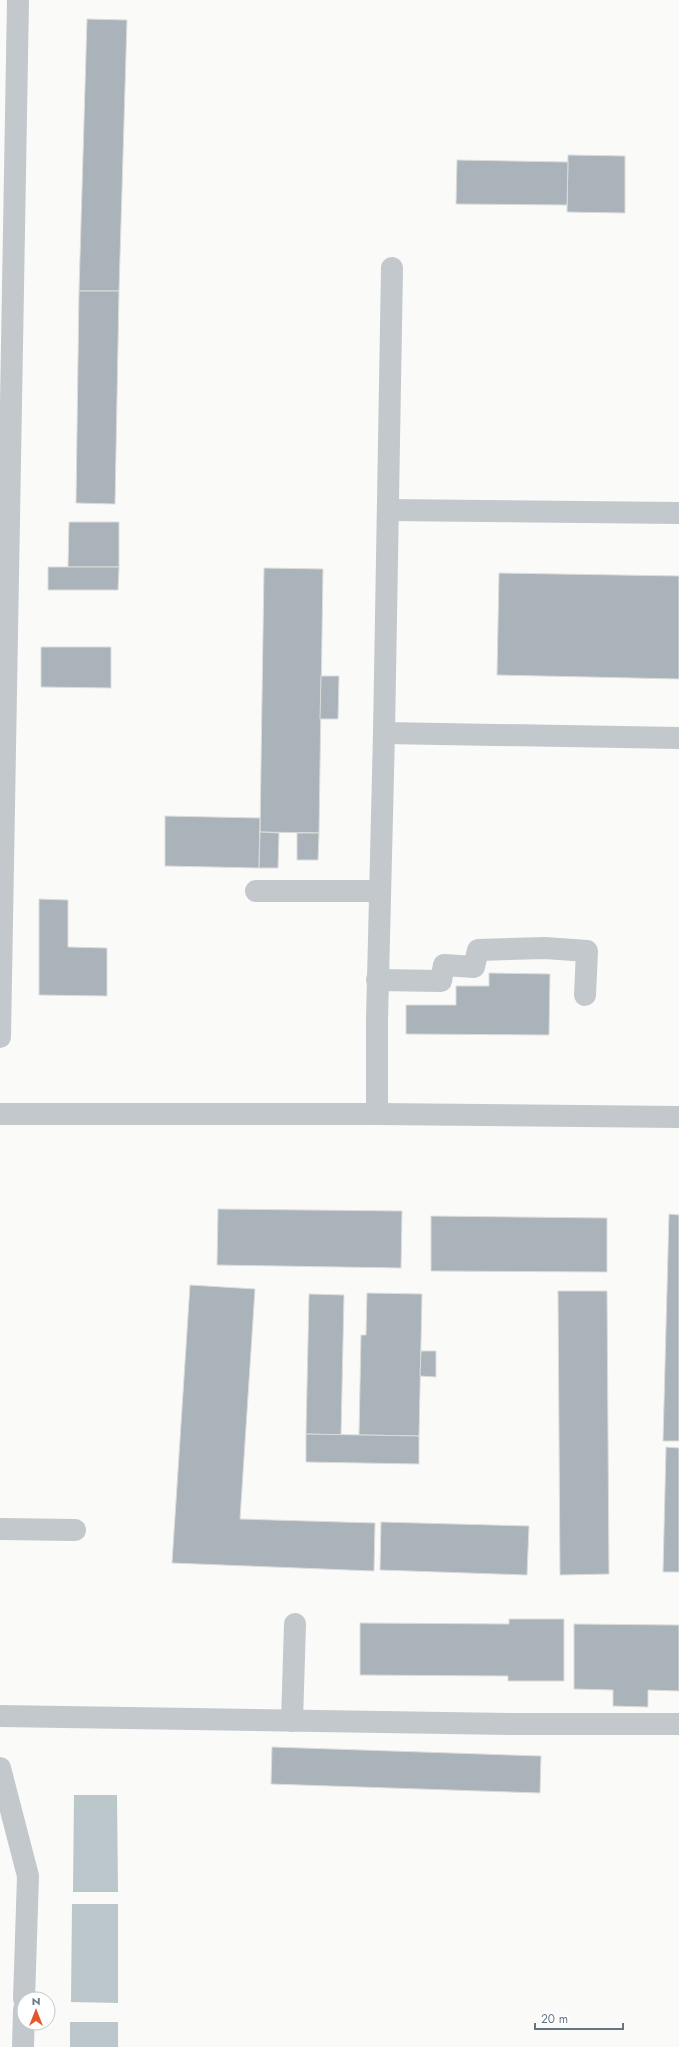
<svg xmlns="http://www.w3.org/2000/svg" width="679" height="2047" font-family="Jost,sans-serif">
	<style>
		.water { fill: #bbc7cb }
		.building { fill: #aab3b9; stroke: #dcdcda }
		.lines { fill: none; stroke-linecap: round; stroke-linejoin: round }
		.minor { stroke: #c3c8cc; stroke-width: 22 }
	</style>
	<rect width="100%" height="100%" fill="#fafaf8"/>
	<!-- water -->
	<g class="water">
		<path d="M74,1795H117L118,1892H73Z"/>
		<path d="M72,1904H118V2003L71,2002Z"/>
		<rect x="70" y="2022" width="48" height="25"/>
	</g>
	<!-- building -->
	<g class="building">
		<path d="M87,19L127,20L119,291H79Z"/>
		<path d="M568,155L625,156V213L567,212Z"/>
		<path d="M457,160L568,162L567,205L456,204Z"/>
		<path d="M79,291H119L115,504L76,503Z"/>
		<path d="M69,522H119V567H68Z"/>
		<path d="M48,567H119L118,590H48Z"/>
		<path d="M264,568L323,569L319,833L260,832Z"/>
		<path d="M499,573L679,576V679L497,675Z"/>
		<path d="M41,647H111V688L41,687Z"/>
		<path d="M321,676H339L338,719H320Z"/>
		<path d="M165,816L260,818L259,868L165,866Z"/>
		<path d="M260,832L279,833L278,868H259Z"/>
		<path d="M297,833H319L318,860H297Z"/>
		<path d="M39,899L68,900V947L107,948V996L39,995Z"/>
		<path d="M489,973L550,974L549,1035L406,1034V1005H456V986H489Z"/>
		<path d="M218,1209L402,1211L401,1268L217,1265Z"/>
		<path d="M669,1214L679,1215V1441H663Z"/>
		<path d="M431,1216L607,1218V1272L431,1271Z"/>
		<path d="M190,1285L255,1289L240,1519L375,1523L374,1571L172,1563Z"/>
		<path d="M558,1291H607L609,1574L560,1575Z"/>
		<path d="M367,1293L422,1294L419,1436L359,1435L361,1335H366Z"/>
		<path d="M309,1294L344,1295L341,1435L306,1434Z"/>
		<path d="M421,1351H436V1377L420,1376Z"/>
		<path d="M306,1434L419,1436V1464L306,1462Z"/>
		<path d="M666,1447L679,1448V1572H663Z"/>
		<path d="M381,1522L529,1526L527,1575L380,1570Z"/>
		<path d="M509,1619H564V1681H508V1676L360,1675V1623L509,1624Z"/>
		<path d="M574,1624L679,1625V1691L648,1690V1707L613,1706V1690L574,1689Z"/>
		<path d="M272,1747L541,1756L540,1793L271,1784Z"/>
	</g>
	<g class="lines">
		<!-- minor -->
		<g class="minor">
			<path d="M388,510L679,513"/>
			<path d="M384,733L679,738"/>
			<path d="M256,891H380"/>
			<path d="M377,980L441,981L444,965L474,967L478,950L545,948L587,951L585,995"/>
			<path d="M0,1037L18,0"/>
			<path d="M0,1114H377L679,1117"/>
			<path d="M377,1114V1020L384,733L392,268"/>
			<path d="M0,1529L75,1530"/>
			<path d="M0,1716L514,1724H679"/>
			<path d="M292,1721L295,1624"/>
			<path d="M0,1768L28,1876L24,1999"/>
			<path d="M23,2047L24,2010"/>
		</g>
	</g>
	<!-- north arrow -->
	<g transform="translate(36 2011)"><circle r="19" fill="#ffffff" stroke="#c1c8cd"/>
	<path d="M0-3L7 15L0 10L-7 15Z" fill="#e4572e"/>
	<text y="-6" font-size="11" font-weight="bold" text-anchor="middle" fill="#657683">N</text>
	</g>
	<!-- scale -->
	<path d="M535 2023v6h88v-6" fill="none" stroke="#657683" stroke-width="2"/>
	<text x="541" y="2023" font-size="12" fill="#657683" stroke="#ffffff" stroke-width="3" paint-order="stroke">20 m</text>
</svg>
